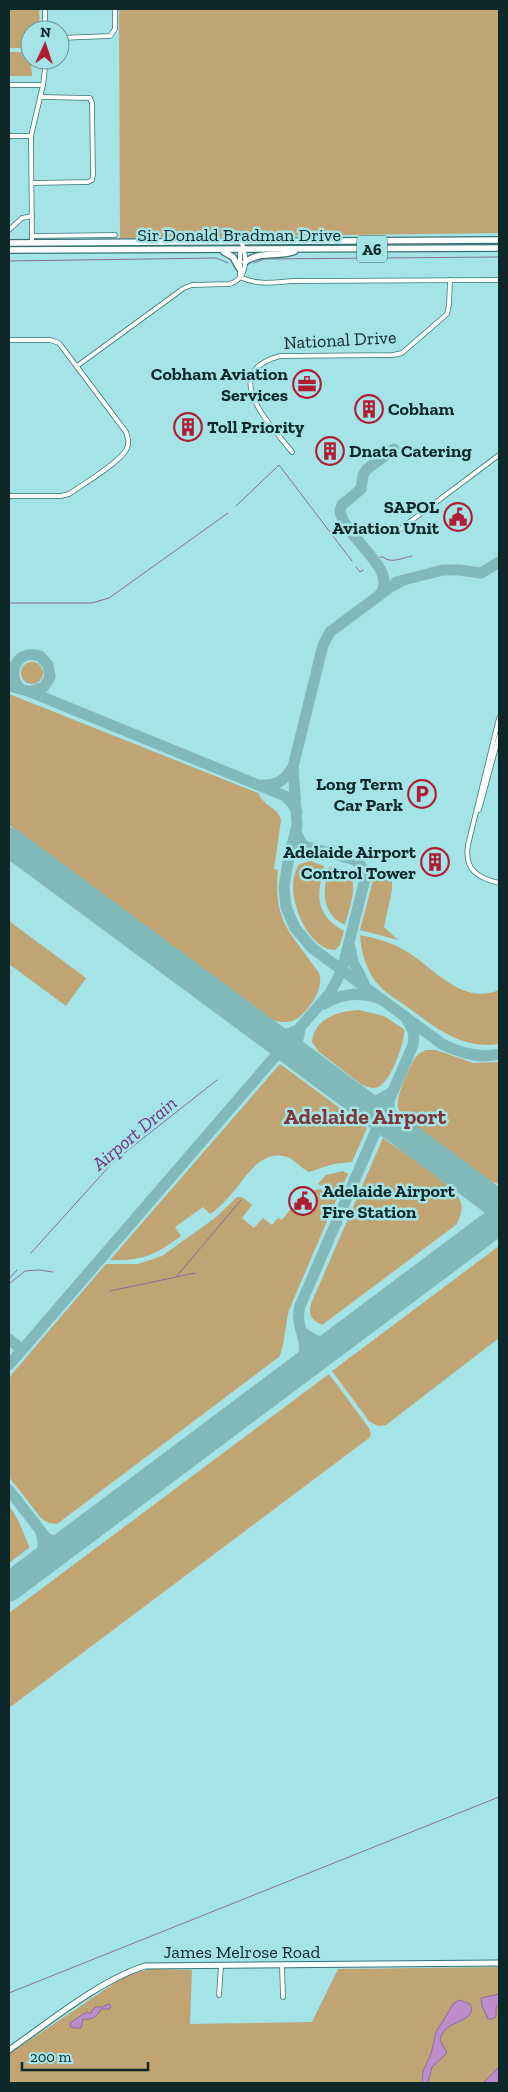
<svg xmlns="http://www.w3.org/2000/svg" width="508" height="2092" font-family="'Zilla Slab',serif">
	<style>
		.green { fill: #c1a473 }
		.water { fill: #bf8bcc; stroke: #8a6d9b }
		.lines { fill: none; stroke-linecap: round; stroke-linejoin: round }
		.stream { stroke: #8a6d9b; stroke-width: 1 }
		.taxiway { stroke: #81b8ba; stroke-width: 11 }
		.runway { stroke: #81b8ba; stroke-width: 29 }
		.street-casing { stroke: #367477; stroke-width: 5.5 }
		.secondary-casing { stroke: #367477; stroke-width: 7 }
		.primary-casing { stroke: #367477; stroke-width: 8 }
		.street { stroke: #fff; stroke-width: 4 }
		.secondary { stroke: #fff; stroke-width: 5 }
		.primary { stroke: #fff; stroke-width: 5.5 }
		.labels { text-anchor: middle; stroke-width: 5; stroke-linejoin: round; paint-order: stroke }
		.shield { fill: #a4e3e6; stroke: #3b6062; stroke-width: 1 }
		.shield-label { font-size: 16px; font-weight: bold; fill: #0e282a }
		.street-label { font-size: 18px; fill: #0e282a; stroke: #a4e3e6 }
		.poi-label { font-size: 18px; font-weight: bold; fill: #0e282a; stroke: #a4e3e6; text-anchor: end }
		.water-label { font-size: 19px; font-style: italic; fill: #6e2f7d; stroke: #a4e3e6 }
		.district-label { font-size: 22px; font-weight: bold; fill: #7e3639; stroke: #a4e3e6 }
	</style>
	<rect width="100%" height="100%" fill="#a4e3e6"/>
	<!-- green -->
	<g class="green">
		<path d="M9,9H39L40,30H30V48H9Z"/>
		<path d="M119,9H499V233L120,238Z"/>
		<path d="M9,52H30L32,76H9Z"/>
		<circle cx="32" cy="673" r="11"/>
		<path d="M9,694L258,793C266,809 277,806 281,820L274,869L278,870C273,924 291,932 319,973C325,988 308,1012 295,1020C289,1023 281,1022 275,1021L9,825Z"/>
		<path d="M310,861L324,866C317,895 314,914 344,931L340,945L335,950C305,950 281,885 300,864Z"/>
		<path d="M329,867L347,871C360,884 349,909 345,925C320,913 323,890 329,867Z"/>
		<path d="M383,871L392,872V890L384,927L398,940L360,930L374,877Z"/>
		<path d="M9,921L86,978L66,1006L9,964Z"/>
		<path d="M360,935C375,938 391,942 404,950C434,967 461,1006 499,990V1044C461,1050 435,1027 406,1006C396,999 384,992 376,982C366,969 361,951 360,935Z"/>
		<path d="M359,1010L384,1016L404,1029C406,1040 391,1080 380,1086C374,1090 367,1087 361,1084L319,1052L312,1042C314,1018 339,1011 359,1010Z"/>
		<path d="M426,1050H436L473,1063L499,1062V1184L492,1182L403,1117C400,1112 397,1108 398,1102C398,1093 410,1064 416,1057C419,1053 422,1052 426,1050Z"/>
		<path d="M280,1064L367,1128L352,1162L333,1164L309,1172C301,1168 295,1160 287,1157C258,1148 243,1183 227,1199C222,1205 216,1210 210,1214L203,1207L175,1227L181,1236C155,1255 143,1261 110,1260Z"/>
		<path d="M383,1138C398,1149 453,1185 459,1198C464,1207 461,1215 457,1224L322,1325C312,1320 308,1316 311,1304Z"/>
		<path d="M343,1171L348,1174L340,1191L332,1190L318,1184L326,1175Z"/>
		<path d="M320,1189L334,1195L337,1198L289,1310C286,1321 284,1350 279,1357L57,1524L49,1523L41,1518L9,1477V1379L12,1374L106,1264H138L162,1256L215,1218L237,1197H242L252,1205L242,1218L254,1228L263,1218L272,1225L278,1218L282,1220L292,1207L304,1215L318,1195L312,1191Z"/>
		<path d="M499,1246V1338L386,1425C379,1427 375,1425 369,1421L332,1371Z"/>
		<path d="M329,1374L369,1428L371,1434L369,1438L9,1708V1613Z"/>
		<path d="M9,1505L19,1522L29,1546V1548L9,1563Z"/>
		<path d="M499,1967V2083H9V2054L128,1974L152,1969L192,1970L190,2024L312,2022L338,1969Z"/>
	</g>
	<!-- water -->
	<g class="water">
		<path d="M499,1994V2005L496,2007V2017L492,2019H488L482,2006L481,1998Z"/>
		<path d="M460,2000L470,2004C479,2023 443,2019 440,2040L447,2053L432,2067L428,2083H422L423,2071L431,2054L436,2032L454,2003Z"/>
		<path d="M109,2004L111,2006L110,2009H101C97,2017 92,2020 83,2019L81,2028H74L70,2026V2023C75,2020 83,2014 87,2012L91,2014L92,2010L96,2007H102Z"/>
		<path d="M499,2067V2083H483Z"/>
	</g>
	<g class="lines">
		<!-- stream -->
		<g class="stream">
			<path d="M9,261L216,258L228,263"/>
			<path d="M254,263L264,259L499,257"/>
			<path d="M236,506L279,465L352,561"/>
			<path d="M380,557H383C391,564 402,558 412,556"/>
			<path d="M356,567L360,572L363,570"/>
			<path d="M9,603H92L109,598L228,513"/>
			<path d="M31,1253L113,1162L217,1080"/>
			<path d="M176,1277L241,1200"/>
			<path d="M9,1279L17,1270"/>
			<path d="M9,1284L25,1271L39,1270L53,1272"/>
			<path d="M110,1291L195,1273"/>
			<path d="M9,1993L499,1797"/>
		</g>
		<!-- taxiway -->
		<g class="taxiway">
			<path d="M396,582L443,570H459L481,573L499,562"/>
			<path d="M381,593C398,568 342,536 340,510L342,505L361,489L363,475L367,469L394,449"/>
			<path d="M9,686L28,691L285,796L293,804L297,811"/>
			<path d="M19,688C6,671 18,649 40,656L48,665L50,677L44,687L30,692"/>
			<path d="M293,767L297,825L288,862L284,887L286,907L295,928L312,948L442,1044C460,1053 479,1059 499,1054"/>
			<path d="M261,785C277,786 285,780 293,767L323,645L330,632L389,588L402,581"/>
			<path d="M350,947L353,962L364,983"/>
			<path d="M324,1004C341,993 359,992 378,998"/>
			<path d="M300,1029L297,1044L304,1061"/>
			<path d="M267,1033L283,1036L295,1031"/>
			<path d="M358,1100L375,1102L392,1092"/>
			<path d="M389,1103V1116L397,1129"/>
			<path d="M303,1333L316,1341L335,1343"/>
			<path d="M9,1339L21,1349"/>
			<path d="M9,1365L316,1009L330,993L342,970L364,883C365,873 364,866 355,860L304,846L300,841L296,831"/>
			<path d="M295,1373C317,1342 293,1333 300,1306L413,1045L414,1033L407,1019"/>
			<path d="M9,1490L47,1539L61,1542L71,1541"/>
			<path d="M35,1567C43,1556 45,1546 41,1533"/>
		</g>
		<!-- runway -->
		<g class="runway">
			<path d="M9,842L499,1205"/>
			<path d="M9,1587L499,1220"/>
		</g>
		<defs>
			<g id="street">
				<path d="M45,9V30"/>
				<path d="M60,38L110,36L115,29V9"/>
				<path d="M9,85H43"/>
				<path d="M9,136H31"/>
				<path d="M32,183L88,182L92,180L93,175L92,103L90,98L40,97"/>
				<path d="M9,230L22,218L32,216"/>
				<path d="M32,236L115,235"/>
				<path d="M32,243L31,136L43,85L46,60"/>
				<path d="M240,249V277"/>
				<path d="M240,277C258,286 275,282 294,281L499,280"/>
				<path d="M9,340H50L59,343L126,432C128,438 130,444 126,450C119,463 82,485 69,494L61,496H9"/>
				<path d="M77,366L184,288L192,285L230,284C248,278 247,258 242,243"/>
				<path d="M292,452C271,425 217,373 280,356L393,355L402,353L447,314L449,305L450,280"/>
				<path d="M395,533L499,455"/>
				<path d="M499,718L468,845C464,869 477,878 499,883"/>
				<path d="M479,810L499,736"/>
				<path d="M282,1966L283,1997"/>
				<path d="M219,1995L221,1966"/>
			</g>
			<path id="secondary" d="M9,2050C48,2023 100,1980 145,1966L499,1963"/>
			<g id="primary">
				<path d="M9,243L499,240"/>
				<path d="M9,250L499,248"/>
				<path d="M224,252L233,257L239,268"/>
				<path d="M245,262C261,250 279,258 295,251"/>
			</g>
		</defs>
		<!-- street casing -->
		<use href="#street" class="street-casing"/>
		<!-- secondary casing -->
		<use href="#secondary" class="secondary-casing"/>
		<!-- primary casing -->
		<use href="#primary" class="primary-casing"/>
		<!-- street -->
		<use href="#street" class="street"/>
		<!-- secondary -->
		<use href="#secondary" class="secondary"/>
		<!-- primary -->
		<use href="#primary" class="primary"/>
	</g>
	<!-- icons -->
	<defs>
		<symbol id="office-ring" viewBox="-11 -11 22 22"><circle r="9.5" fill="#a4e3e6" stroke="#af1c34" stroke-width="1.5"/><path d="M-6-3h4V-5.5h4V-3h4V5H-6ZM-1-4.5V-3h2v-1.5ZM-6 0V1H6V0Z" fill="#af1c34"/></symbol>
		<symbol id="building-ring" viewBox="-11 -11 22 22"><circle r="9.5" fill="#a4e3e6" stroke="#af1c34" stroke-width="1.5"/><path d="M-4-6H4V6H1V3H-1V6H-4ZM-2.5-4.3h1.7v1.8h-1.7ZM.8-4.3h1.7v1.8H.8ZM-2.5-1h1.7V.8h-1.7ZM.8-1h1.7V.8H.8Z" fill="#af1c34"/></symbol>
		<symbol id="civic-ring" viewBox="-11 -11 22 22"><circle r="9.5" fill="#a4e3e6" stroke="#af1c34" stroke-width="1.5"/><path d="M-.6-6.5H3V-4.5H.6V-3L4-1V1h2V6H-6V1h2V-1L-.6-3ZM-1.2 2.5V6h2.4V2.5Z" fill="#af1c34"/></symbol>
		<symbol id="parking-ring" viewBox="-11 -11 22 22"><circle r="9.5" fill="#a4e3e6" stroke="#af1c34" stroke-width="1.5"/><path d="M-3.5-5.5H1a3.5 3.5 0 0 1 0 7H-1V5.5H-3.5ZM-1-3.4V-.6H.8a1.4 1.4 0 0 0 0-2.8Z" fill="#af1c34"/></symbol>
	</defs>
	<g fill-rule="evenodd">
		<use href="#office-ring" x="291" y="368" width="32" height="32"/>
		<use href="#building-ring" x="353" y="393" width="32" height="32"/>
		<use href="#building-ring" x="172" y="411" width="32" height="32"/>
		<use href="#building-ring" x="314" y="435" width="32" height="32"/>
		<use href="#civic-ring" x="442" y="501" width="32" height="32"/>
		<use href="#parking-ring" x="406" y="778" width="32" height="32"/>
		<use href="#building-ring" x="419" y="846" width="32" height="32"/>
		<use href="#civic-ring" x="287" y="1185" width="32" height="32"/>
	</g>
	<g class="labels">
		<!-- shield labels -->
		<rect class="shield" x="357" y="235.5" width="30" height="27" rx="4"/>
		<g class="shield-label">
			<text x="372" y="255">A6</text>
		</g>
		<!-- street labels -->
		<g class="street-label">
			<text x="239" y="241">Sir Donald Bradman Drive</text>
			<text transform="translate(340 340) rotate(-3)" y="6">National Drive</text>
			<text x="242" y="1958">James Melrose Road</text>
		</g>
		<!-- poi labels -->
		<g class="poi-label">
			<text x="288" y="380">Cobham Aviation<tspan x="288" dy="21">Services</tspan></text>
			<text x="388" y="415" text-anchor="start">Cobham</text>
			<text x="207" y="433" text-anchor="start">Toll Priority</text>
			<text x="349" y="457" text-anchor="start">Dnata Catering</text>
			<text x="439" y="513">SAPOL<tspan x="439" dy="21">Aviation Unit</tspan></text>
			<text x="403" y="790">Long Term<tspan x="403" dy="21">Car Park</tspan></text>
			<text x="416" y="858">Adelaide Airport<tspan x="416" dy="21">Control Tower</tspan></text>
			<text x="322" y="1197" text-anchor="start">Adelaide Airport<tspan x="322" dy="21">Fire Station</tspan></text>
		</g>
		<!-- water labels -->
		<g class="water-label">
			<text transform="translate(134 1133) rotate(-40)" y="7">Airport Drain</text>
		</g>
		<!-- district labels -->
		<g class="district-label">
			<text x="365" y="1124">Adelaide Airport</text>
		</g>
	</g>
	<!-- border -->
	<rect width="508" height="2092" fill="none" stroke="#0e282a" stroke-width="20"/>
	<!-- north arrow -->
	<g transform="translate(45 45) rotate(3)"><circle r="24" fill="#a4e3e6" stroke="#68989b"/>
	<path d="M0-4L9 19L0 12L-9 19Z" fill="#af1c34"/>
	<text y="-8" font-size="14" font-weight="bold" text-anchor="middle" fill="#0e282a">N</text>
	</g>
	<!-- scale -->
	<path d="M22 2062v8h126v-8" fill="none" stroke="#0e282a" stroke-width="2.5"/>
	<text x="30" y="2062" font-size="15" fill="#0e282a" stroke="#a4e3e6" stroke-width="4" paint-order="stroke">200 m</text>
</svg>
